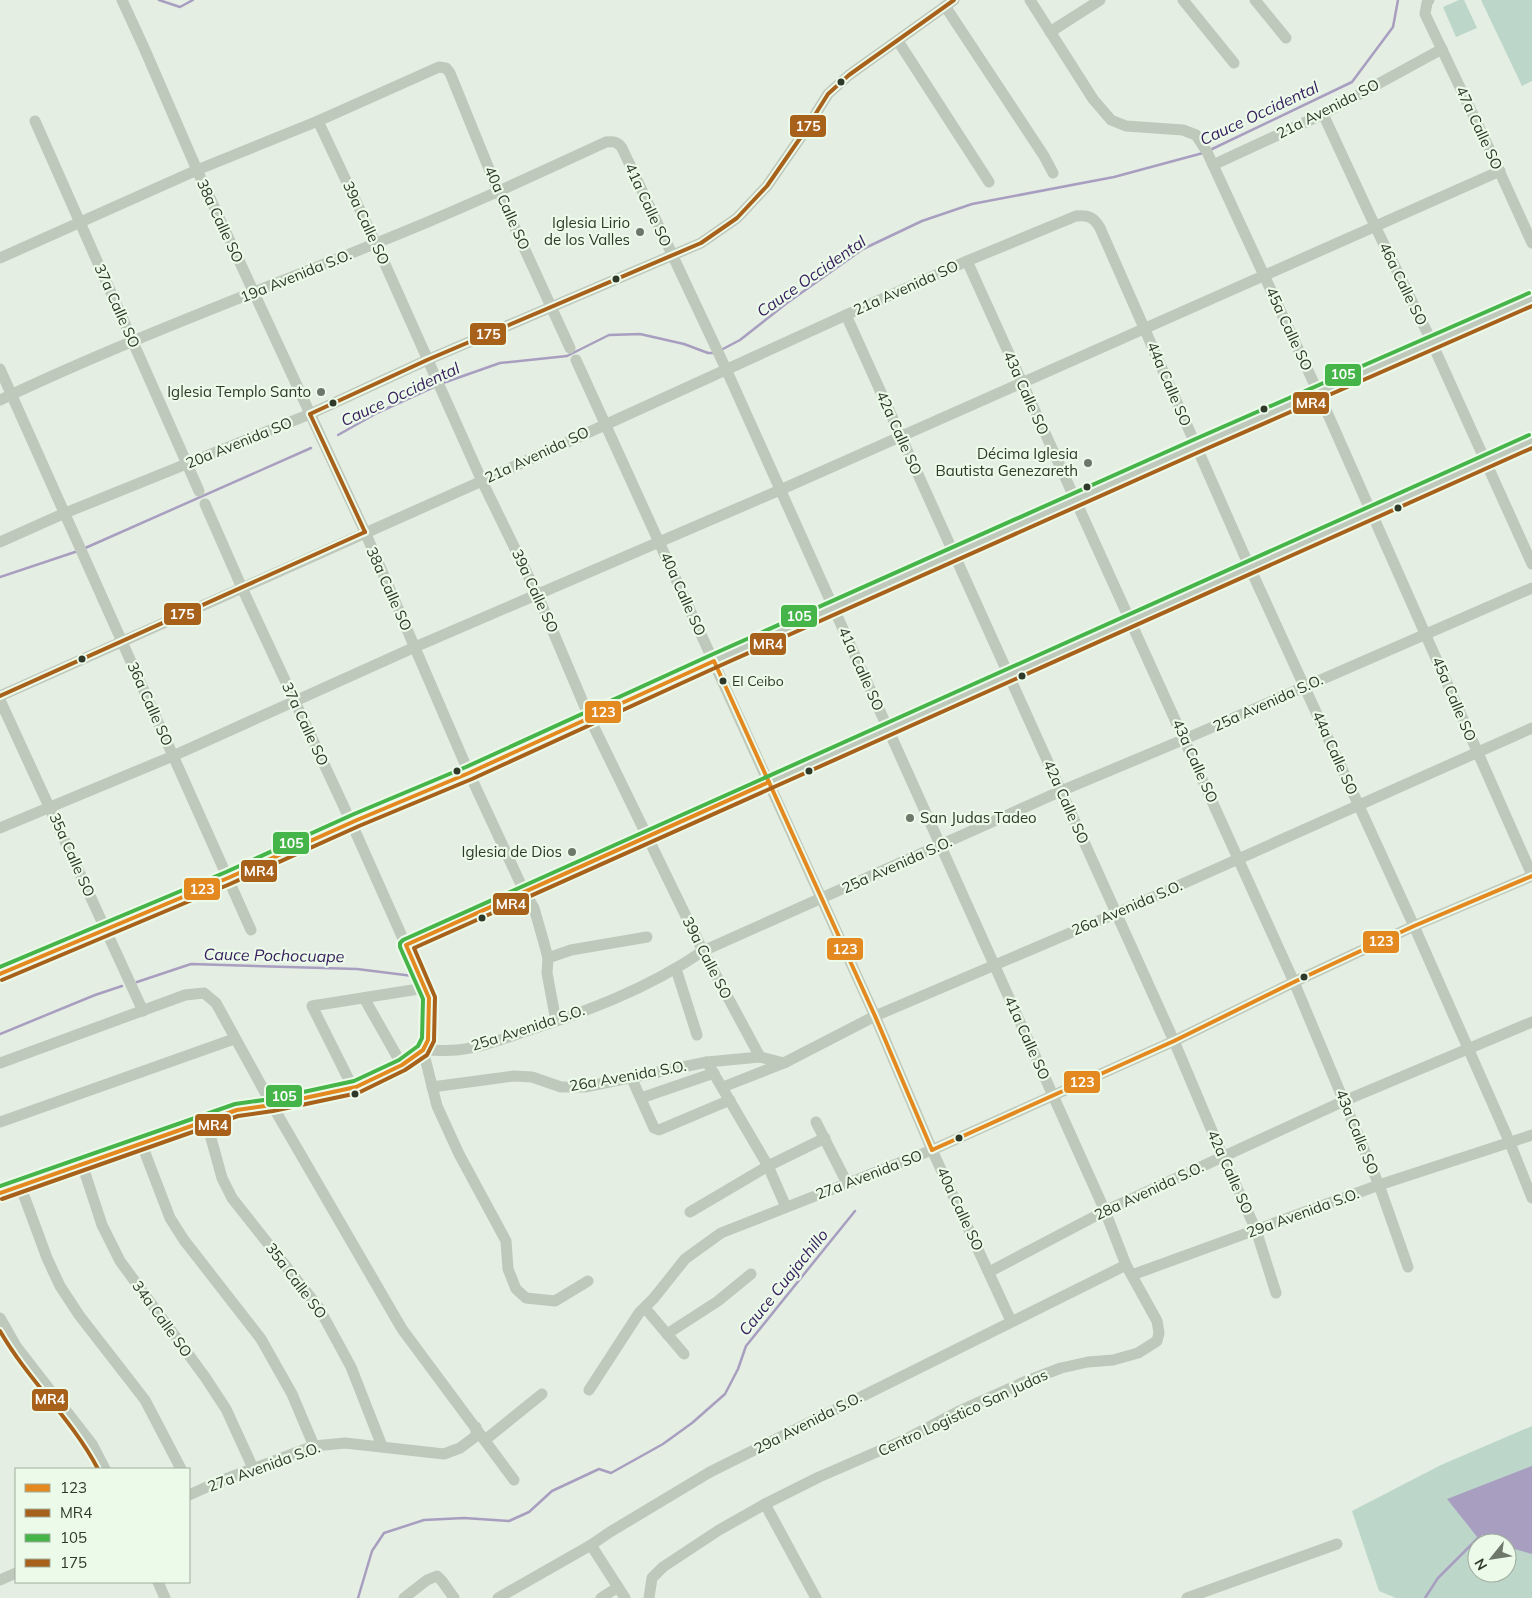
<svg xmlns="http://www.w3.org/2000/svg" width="1532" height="1598" font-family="Mulish,sans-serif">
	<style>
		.green { fill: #bdd6ca; fill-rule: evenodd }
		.water { fill: #a89ec0 }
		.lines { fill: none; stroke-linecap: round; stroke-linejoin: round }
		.stream { stroke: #a89ec0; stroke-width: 2.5 }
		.minor { stroke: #bec8bb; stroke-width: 11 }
		.bus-1-casing { stroke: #ecfaea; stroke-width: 8 }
		.bus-2-casing { stroke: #ecfaea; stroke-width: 8 }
		.bus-3-casing { stroke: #ecfaea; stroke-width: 8 }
		.bus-4-casing { stroke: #ecfaea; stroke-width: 8 }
		.bus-1 { stroke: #e38920; stroke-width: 4 }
		.bus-2 { stroke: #a8611a; stroke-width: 4 }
		.bus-3 { stroke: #45b549; stroke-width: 4 }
		.bus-4 { stroke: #a8611a; stroke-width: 4 }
		.bus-dot { fill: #2f3929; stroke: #ecfaea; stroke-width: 2 }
		.poi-dot { fill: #6e786a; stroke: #ecfaea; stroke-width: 2 }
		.labels { text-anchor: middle; stroke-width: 4.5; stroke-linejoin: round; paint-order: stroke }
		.bus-label { font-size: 14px; fill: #2f3929; stroke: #ecfaea; text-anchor: start }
		.street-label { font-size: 15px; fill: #2f3929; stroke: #ecfaea }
		.poi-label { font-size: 15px; fill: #2f3929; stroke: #ecfaea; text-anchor: end }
		.water-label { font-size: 16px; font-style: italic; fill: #351d5c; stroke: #ecfaea }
		.line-badge { stroke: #ecfaea; stroke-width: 2 }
		.badge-label { font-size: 14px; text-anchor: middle; font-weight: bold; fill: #fff }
	</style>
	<rect width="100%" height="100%" fill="#e4eee3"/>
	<!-- green -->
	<g class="green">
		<path d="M1459,0H1464L1477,28L1456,37L1443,7Z"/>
		<path d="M1481,0H1532V81L1522,86Z"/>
		<path d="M1532,1426V1598H1396L1379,1591L1352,1511L1441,1465ZM1477,1543H1507V1573H1477Z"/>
	</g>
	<!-- water -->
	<path class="water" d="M1532,1466V1554L1507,1547V1543H1494L1478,1538L1447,1499Z"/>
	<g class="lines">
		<!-- stream -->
		<g class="stream">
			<path d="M159,0L180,7L193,0"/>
			<path d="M1210,150L1352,82L1393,27L1398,0"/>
			<path d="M721,350L740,340L787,303L863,249L922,221L972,204L1114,177L1203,153"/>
			<path d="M443,383L500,363L567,356L609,335L640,334L684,344L708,353H713"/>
			<path d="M338,435L377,413L436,386"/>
			<path d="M83,549L311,448"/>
			<path d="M0,577L78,551"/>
			<path d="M137,982L191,964L357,969L413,976"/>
			<path d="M0,1034L95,995L122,986"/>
			<path d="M358,1598L372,1551L384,1533L424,1520L464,1518L509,1521L529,1512L552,1491L599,1469L611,1473L663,1444L692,1423L725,1394L738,1369L746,1346L855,1211"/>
			<path d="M1425,1598L1438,1578L1478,1538"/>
		</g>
		<!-- minor -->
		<g class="minor">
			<path d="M122,0L145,50L197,170L365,532L469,773L524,891L534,908L544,943L548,958L547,973L556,1021"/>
			<path d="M1030,0L1093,99L1111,120L1126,126L1183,130L1196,135L1207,152L1318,392L1532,875"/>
			<path d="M1183,0L1234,63"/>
			<path d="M1255,0L1286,38"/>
			<path d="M1429,0L1427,3L1425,14L1487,144L1532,243"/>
			<path d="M945,6L1044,156L1053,173"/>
			<path d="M1050,32L1100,0"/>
			<path d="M898,41L989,182"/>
			<path d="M1323,114L1375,226L1427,332L1532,564"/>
			<path d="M35,121L199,491"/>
			<path d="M318,121L376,244L482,481L538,596L590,719L703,951L760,1057"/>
			<path d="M1213,165L1323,114L1442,49"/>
			<path d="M0,258L197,170L318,121L439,67L446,68L450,73L498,191L570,348"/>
			<path d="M967,261L1294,982L1379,1185L1408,1267"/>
			<path d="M846,315L1174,1041L1223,1157L1256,1230L1276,1293"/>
			<path d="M576,360L875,1016L932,1150L1011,1321"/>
			<path d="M0,369L251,930"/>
			<path d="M0,400C122,342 249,295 374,244C453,213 530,177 606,142C614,141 618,142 622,148L726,369L1105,1211L1126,1265L1157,1321L1159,1333L1157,1341L1138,1353L1113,1360L1088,1362L1061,1368L1024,1382L957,1412L902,1441L819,1477L765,1504L719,1530L663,1567L652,1578L649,1598"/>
			<path d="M0,542L65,513L310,414L427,360L701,243L737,218L767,186L803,134L828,94L849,75L954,0"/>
			<path d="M0,696L482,481L846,315L967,261L1076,216C1088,215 1094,217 1100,228L1250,568L1414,926L1510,1143L1532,1198"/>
			<path d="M0,700L143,1011"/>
			<path d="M0,828L173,756L415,647L780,490L1500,171"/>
			<path d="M406,945L1532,441"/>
			<path d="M548,958L571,950L647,937"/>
			<path d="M676,969L697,1035"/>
			<path d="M0,974L228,878L357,820L469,773L714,661L1196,446L1532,299"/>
			<path d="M364,998L402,1065"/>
			<path d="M423,1050C435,1050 446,1051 457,1050C479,1048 500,1040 520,1033C583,1013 648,989 703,951L1061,791L1185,739L1532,588"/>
			<path d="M423,1050L437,1106L459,1154L506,1241L508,1269L516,1289L526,1298L555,1301L588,1281"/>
			<path d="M707,1062L768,1166L786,1207"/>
			<path d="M0,1063L185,995L204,993L216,1003L272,1105L402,1329L514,1480"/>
			<path d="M631,1077L654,1128L659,1130L730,1100"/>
			<path d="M432,1087L514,1076L532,1077L561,1087H585L707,1062L760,1057L784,1063"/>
			<path d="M723,1087L784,1063L875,1016L1117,913L1532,728"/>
			<path d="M353,1088L312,1006L425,988"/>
			<path d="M641,1098L714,1073"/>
			<path d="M206,1120L222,1178L232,1198L319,1308L351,1367L382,1446"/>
			<path d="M0,1122L234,1039"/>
			<path d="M816,1122L847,1183"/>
			<path d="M142,1145L170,1218L184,1240L261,1339L292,1394L314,1446"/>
			<path d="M82,1164L102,1225L120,1261L205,1377L226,1409L253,1468"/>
			<path d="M20,1185L47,1258L60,1286L79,1315L145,1400L181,1469"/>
			<path d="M0,1193L237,1110C293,1102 362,1093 409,1060C414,1057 421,1053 424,1048C432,1036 430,1002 425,988L351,822L242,588L205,504"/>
			<path d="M690,1212L768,1166L825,1138"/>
			<path d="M989,1272L1105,1211L1344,1101L1532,1022"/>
			<path d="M1132,1275L1379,1185L1532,1135"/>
			<path d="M645,1308L684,1354"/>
			<path d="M0,1318L16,1346L92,1444L105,1469"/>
			<path d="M667,1334L718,1301L751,1274"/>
			<path d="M589,1390L639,1313L654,1298L685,1259L721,1233L932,1150L1174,1041L1294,982L1414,926L1532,876"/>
			<path d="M485,1440L542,1394"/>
			<path d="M189,1495L220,1481L314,1446L345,1443L444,1454L460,1448L476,1436V1427"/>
			<path d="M765,1504L816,1598"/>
			<path d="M591,1545L625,1598"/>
			<path d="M0,1580L16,1573"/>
			<path d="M158,1582L165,1598"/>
			<path d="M404,1598L427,1580L437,1576L442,1581L454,1598"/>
			<path d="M498,1598L591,1545L610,1532L710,1472L1126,1265"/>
			<path d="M601,1598L618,1587"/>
			<path d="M1187,1598L1337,1544"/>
		</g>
		<defs>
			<g id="bus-1">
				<path d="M0,974L228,878L357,820L469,773L714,661L875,1016L932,1150"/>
				<path d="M932,1150L1174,1041L1294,982L1414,926L1532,876"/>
				<path d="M0,1193L237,1110L272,1105L356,1087L402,1065L423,1050L428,1040L429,998L406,945L769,782"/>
			</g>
			<g id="bus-2">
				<path d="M2,980L230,884L359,826L472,779L717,667L1199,452L1532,306"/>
				<path d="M2,1199L238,1116L273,1111L358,1093L405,1070L427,1055L434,1041L435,997L414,948L1532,448"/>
				<path d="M0,1331C28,1380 72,1419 98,1469"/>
			</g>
			<g id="bus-3">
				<path d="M0,967L226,872L354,814L466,767L711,655L1193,440L1529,293"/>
				<path d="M0,1186L235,1104L271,1099L354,1081L399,1060L418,1046L422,1038L423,999L400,947V943L403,940L1529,435"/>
			</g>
			<g id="bus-4">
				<path d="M310,414L427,360L701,243L737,218L767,186L803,134L828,94L849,75L954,0"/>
				<path d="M310,414L365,532"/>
				<path d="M0,696L365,532"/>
			</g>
		</defs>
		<!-- bus-1 casing -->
		<use href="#bus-1" class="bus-1-casing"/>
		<!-- bus-2 casing -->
		<use href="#bus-2" class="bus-2-casing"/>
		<!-- bus-3 casing -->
		<use href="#bus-3" class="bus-3-casing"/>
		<!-- bus-4 casing -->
		<use href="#bus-4" class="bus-4-casing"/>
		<!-- bus-1 -->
		<use href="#bus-1" class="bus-1"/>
		<!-- bus-2 -->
		<use href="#bus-2" class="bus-2"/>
		<!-- bus-3 -->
		<use href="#bus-3" class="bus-3"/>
		<!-- bus-4 -->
		<use href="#bus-4" class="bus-4"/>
	</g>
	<!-- markers -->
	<g class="bus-dot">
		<circle cx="841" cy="82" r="4.5"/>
		<circle cx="616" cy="279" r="4.5"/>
		<circle cx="333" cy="403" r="4.5"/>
		<circle cx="1264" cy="409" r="4.5"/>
		<circle cx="1087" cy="487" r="4.5"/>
		<circle cx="1398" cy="508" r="4.5"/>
		<circle cx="82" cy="659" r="4.5"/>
		<circle cx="1022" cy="676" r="4.5"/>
		<circle cx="723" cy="681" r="4.5"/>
		<circle cx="457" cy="771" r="4.5"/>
		<circle cx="809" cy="771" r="4.5"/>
		<circle cx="482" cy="918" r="4.5"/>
		<circle cx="1304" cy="977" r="4.5"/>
		<circle cx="355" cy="1094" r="4.5"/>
		<circle cx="959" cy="1138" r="4.5"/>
	</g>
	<g class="poi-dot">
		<circle cx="640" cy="232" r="5"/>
		<circle cx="321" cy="392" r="5"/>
		<circle cx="1088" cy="463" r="5"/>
		<circle cx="910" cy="818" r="5"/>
		<circle cx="572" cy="852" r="5"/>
	</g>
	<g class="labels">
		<!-- bus labels -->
		<g class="bus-label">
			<text x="732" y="686">El Ceibo</text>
		</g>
		<!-- street labels -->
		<g class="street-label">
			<text transform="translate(1328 109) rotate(-27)" y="5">21a Avenida SO</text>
			<text transform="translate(1479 128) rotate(65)" y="5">47a Calle SO</text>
			<text transform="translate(648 205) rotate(65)" y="5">41a Calle SO</text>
			<text transform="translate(507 208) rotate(66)" y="5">40a Calle SO</text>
			<text transform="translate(220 221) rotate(65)" y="5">38a Calle SO</text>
			<text transform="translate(366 223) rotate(65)" y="5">39a Calle SO</text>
			<text transform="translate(296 276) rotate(-22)" y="5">19a Avenida S.O.</text>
			<text transform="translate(1403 284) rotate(64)" y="5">46a Calle SO</text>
			<text transform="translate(906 288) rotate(-24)" y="5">21a Avenida SO</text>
			<text transform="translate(117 306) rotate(66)" y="5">37a Calle SO</text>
			<text transform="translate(1289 329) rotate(65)" y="5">45a Calle SO</text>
			<text transform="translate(1169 384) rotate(67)" y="5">44a Calle SO</text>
			<text transform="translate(1026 393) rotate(66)" y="5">43a Calle SO</text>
			<text transform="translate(899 433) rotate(66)" y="5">42a Calle SO</text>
			<text transform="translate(239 443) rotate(-22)" y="5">20a Avenida SO</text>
			<text transform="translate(537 455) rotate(-25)" y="5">21a Avenida SO</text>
			<text transform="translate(389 589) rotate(66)" y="5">38a Calle SO</text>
			<text transform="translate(535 591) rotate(65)" y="5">39a Calle SO</text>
			<text transform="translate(683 594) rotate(66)" y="5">40a Calle SO</text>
			<text transform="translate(861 669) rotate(66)" y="5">41a Calle SO</text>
			<text transform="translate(1454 699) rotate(67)" y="5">45a Calle SO</text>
			<text transform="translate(1268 703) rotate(-24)" y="5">25a Avenida S.O.</text>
			<text transform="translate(150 704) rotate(66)" y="5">36a Calle SO</text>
			<text transform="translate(305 724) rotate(65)" y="5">37a Calle SO</text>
			<text transform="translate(1335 753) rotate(66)" y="5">44a Calle SO</text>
			<text transform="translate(1195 761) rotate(66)" y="5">43a Calle SO</text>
			<text transform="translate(1066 802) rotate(66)" y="5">42a Calle SO</text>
			<text transform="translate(72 855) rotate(66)" y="5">35a Calle SO</text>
			<text transform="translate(897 865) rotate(-24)" y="5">25a Avenida S.O.</text>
			<text transform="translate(1127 908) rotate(-23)" y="5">26a Avenida S.O.</text>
			<text transform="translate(707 958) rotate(63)" y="5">39a Calle SO</text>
			<text transform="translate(528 1028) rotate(-18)" y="5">25a Avenida S.O.</text>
			<text transform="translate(1027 1038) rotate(66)" y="5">41a Calle SO</text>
			<text transform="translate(628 1076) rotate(-10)" y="5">26a Avenida S.O.</text>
			<text transform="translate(1357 1132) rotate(68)" y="5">43a Calle SO</text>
			<text transform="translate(1230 1172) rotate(66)" y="5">42a Calle SO</text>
			<text transform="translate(869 1175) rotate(-21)" y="5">27a Avenida SO</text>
			<text transform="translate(1149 1191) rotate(-25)" y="5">28a Avenida S.O.</text>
			<text transform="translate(960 1209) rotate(65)" y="5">40a Calle SO</text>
			<text transform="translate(1303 1213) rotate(-20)" y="5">29a Avenida S.O.</text>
			<text transform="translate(296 1281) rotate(53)" y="5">35a Calle SO</text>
			<text transform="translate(162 1319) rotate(54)" y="5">34a Calle SO</text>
			<text transform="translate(963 1413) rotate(-25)" y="5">Centro Logistico San Judas</text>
			<text transform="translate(808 1423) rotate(-27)" y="5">29a Avenida S.O.</text>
			<text transform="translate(264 1467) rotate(-20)" y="5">27a Avenida S.O.</text>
		</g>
		<!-- poi labels -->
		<g class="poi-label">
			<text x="630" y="228">Iglesia Lirio<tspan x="630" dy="17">de los Valles</tspan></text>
			<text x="311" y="397">Iglesia Templo Santo</text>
			<text x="1078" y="459">Décima Iglesia<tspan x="1078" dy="17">Bautista Genezareth</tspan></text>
			<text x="920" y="823" text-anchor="start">San Judas Tadeo</text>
			<text x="562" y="857">Iglesia de Dios</text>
		</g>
		<!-- water labels -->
		<g class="water-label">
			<text transform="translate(1259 113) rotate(-25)" y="6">Cauce Occidental</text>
			<text transform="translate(811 276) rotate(-35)" y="6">Cauce Occidental</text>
			<text transform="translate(400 394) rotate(-25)" y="6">Cauce Occidental</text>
			<text transform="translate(274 955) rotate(1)" y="6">Cauce Pochocuape</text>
			<text transform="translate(783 1282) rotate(-51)" y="6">Cauce Cuajachillo</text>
		</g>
	</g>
	<g class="line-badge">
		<rect x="789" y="114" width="38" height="24" rx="5" fill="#a8611a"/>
		<rect x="469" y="322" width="38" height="24" rx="5" fill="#a8611a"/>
		<rect x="1324" y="363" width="38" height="24" rx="5" fill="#45b549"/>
		<rect x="1292" y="391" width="38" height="24" rx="5" fill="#a8611a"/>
		<rect x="163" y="602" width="39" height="24" rx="5" fill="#a8611a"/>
		<rect x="780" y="604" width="38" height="24" rx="5" fill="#45b549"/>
		<rect x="749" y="632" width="38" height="24" rx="5" fill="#a8611a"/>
		<rect x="584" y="700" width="38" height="24" rx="5" fill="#e38920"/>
		<rect x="272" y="831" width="38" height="24" rx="5" fill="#45b549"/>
		<rect x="240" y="859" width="38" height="24" rx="5" fill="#a8611a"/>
		<rect x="183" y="877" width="38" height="24" rx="5" fill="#e38920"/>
		<rect x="492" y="892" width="38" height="24" rx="5" fill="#a8611a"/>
		<rect x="1362" y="930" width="38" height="24" rx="5" fill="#e38920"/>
		<rect x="826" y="937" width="38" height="24" rx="5" fill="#e38920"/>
		<rect x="1063" y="1070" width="38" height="24" rx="5" fill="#e38920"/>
		<rect x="265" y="1084" width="38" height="24" rx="5" fill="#45b549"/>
		<rect x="194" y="1113" width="38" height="24" rx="5" fill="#a8611a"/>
		<rect x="31" y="1388" width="38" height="24" rx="5" fill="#a8611a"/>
	</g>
	<g class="badge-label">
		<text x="808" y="131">175</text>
		<text x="488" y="339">175</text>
		<text x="1343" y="379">105</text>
		<text x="1311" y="408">MR4</text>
		<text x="182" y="619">175</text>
		<text x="799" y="621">105</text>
		<text x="768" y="649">MR4</text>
		<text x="603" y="717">123</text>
		<text x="291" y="848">105</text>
		<text x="259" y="876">MR4</text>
		<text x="202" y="894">123</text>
		<text x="511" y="909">MR4</text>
		<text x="1381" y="946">123</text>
		<text x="845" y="954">123</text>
		<text x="1082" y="1087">123</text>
		<text x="284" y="1101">105</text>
		<text x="213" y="1130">MR4</text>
		<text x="50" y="1404">MR4</text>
	</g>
	<!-- legend -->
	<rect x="15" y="1468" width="175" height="115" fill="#ecfaea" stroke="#a0ad9d"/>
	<rect x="25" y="1484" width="25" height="8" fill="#e38920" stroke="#a0ad9d"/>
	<text x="60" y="1493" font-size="15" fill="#2f3929">123</text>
	<rect x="25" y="1509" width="25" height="8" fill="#a8611a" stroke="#a0ad9d"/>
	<text x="60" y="1518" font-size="15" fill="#2f3929">MR4</text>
	<rect x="25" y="1534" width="25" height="8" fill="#45b549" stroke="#a0ad9d"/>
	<text x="60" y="1543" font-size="15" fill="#2f3929">105</text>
	<rect x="25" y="1559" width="25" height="8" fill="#a8611a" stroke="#a0ad9d"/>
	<text x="60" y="1568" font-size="15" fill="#2f3929">175</text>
	<!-- north arrow -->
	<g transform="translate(1492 1558) rotate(240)"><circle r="24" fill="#ecfaea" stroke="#a0ad9d"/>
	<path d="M0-4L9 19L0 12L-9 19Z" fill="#6e786a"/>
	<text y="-8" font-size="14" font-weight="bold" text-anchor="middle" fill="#2f3929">N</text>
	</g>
</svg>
